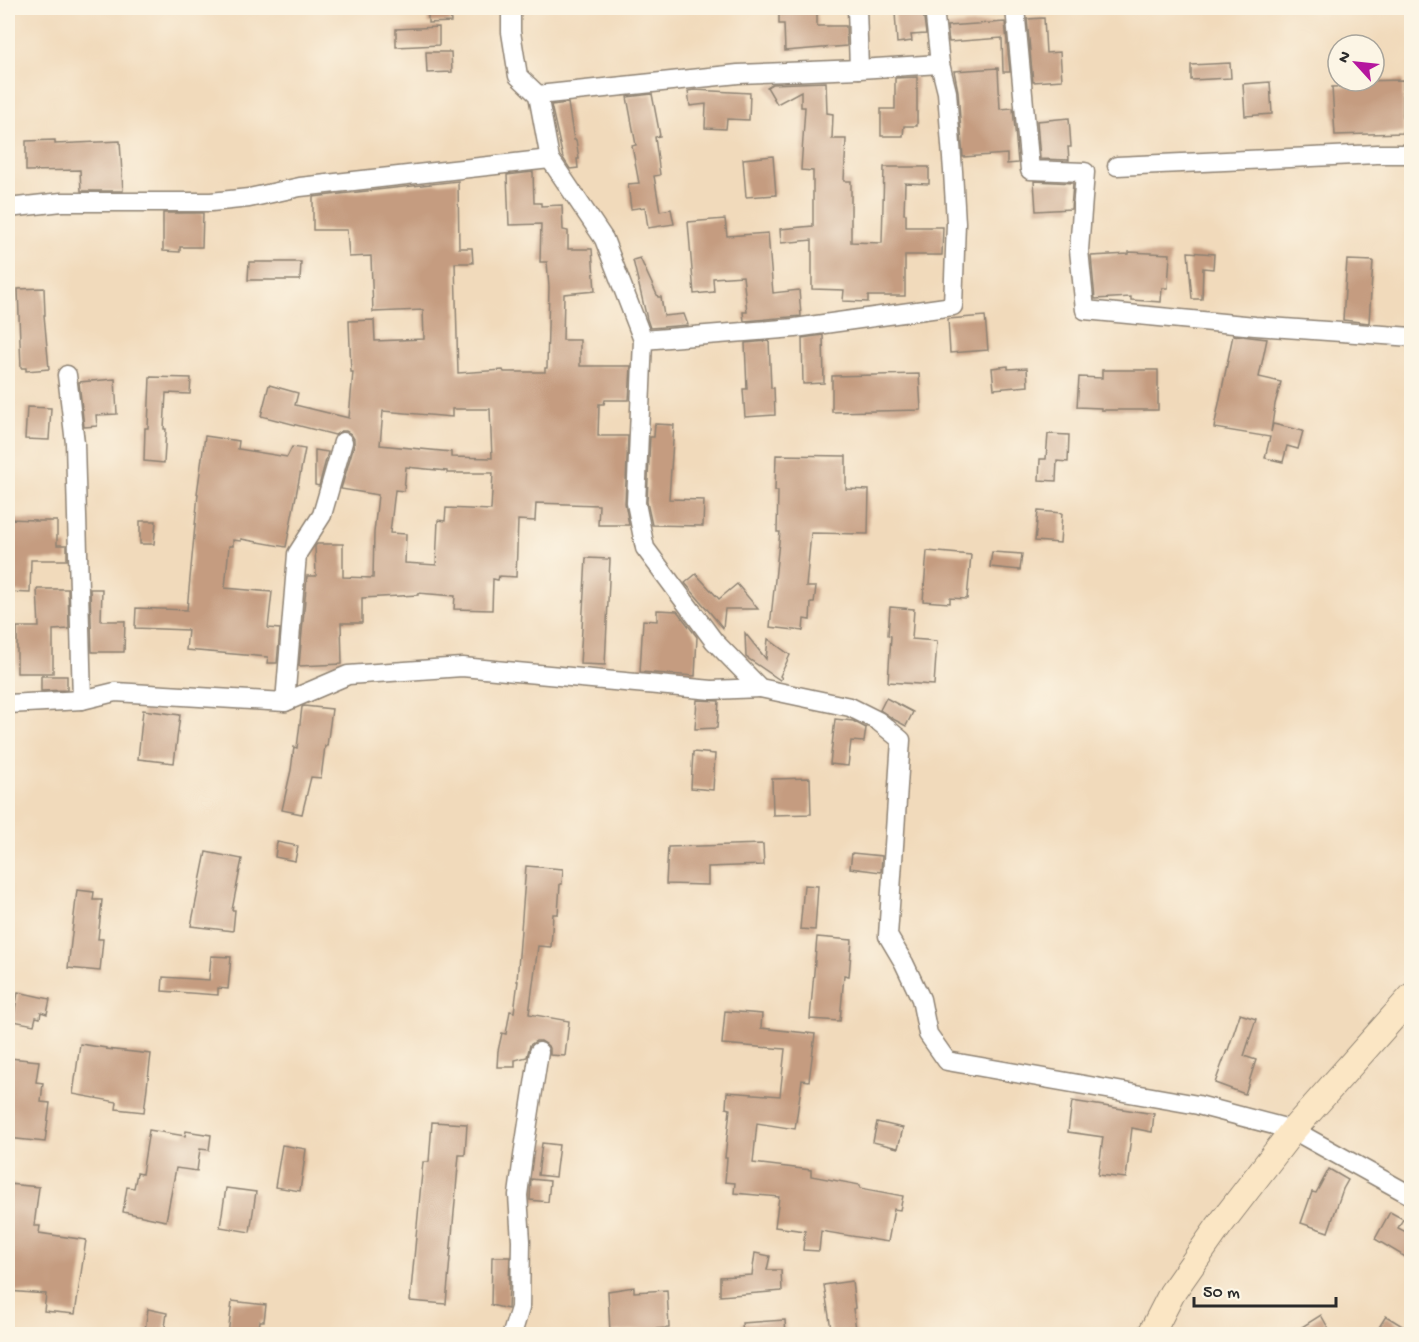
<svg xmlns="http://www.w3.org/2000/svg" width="1419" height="1342" font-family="'Gochi Hand',sans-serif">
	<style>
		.building { fill: #c59c80; fill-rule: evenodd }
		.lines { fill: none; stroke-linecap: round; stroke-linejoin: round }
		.street-casing { stroke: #8e8273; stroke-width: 21 }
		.secondary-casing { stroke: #8e8273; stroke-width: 28 }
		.street { stroke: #fff; stroke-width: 18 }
		.secondary { stroke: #fbe6c4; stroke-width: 26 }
	</style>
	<rect width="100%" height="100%" fill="#fcf5e5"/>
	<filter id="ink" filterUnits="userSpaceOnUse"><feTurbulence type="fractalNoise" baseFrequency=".0167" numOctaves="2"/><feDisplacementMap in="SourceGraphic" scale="12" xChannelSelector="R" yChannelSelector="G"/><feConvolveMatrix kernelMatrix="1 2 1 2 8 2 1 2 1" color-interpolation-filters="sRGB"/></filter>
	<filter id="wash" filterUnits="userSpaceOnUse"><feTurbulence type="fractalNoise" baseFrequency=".008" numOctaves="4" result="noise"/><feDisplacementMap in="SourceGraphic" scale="24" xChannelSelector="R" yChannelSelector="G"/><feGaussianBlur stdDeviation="1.35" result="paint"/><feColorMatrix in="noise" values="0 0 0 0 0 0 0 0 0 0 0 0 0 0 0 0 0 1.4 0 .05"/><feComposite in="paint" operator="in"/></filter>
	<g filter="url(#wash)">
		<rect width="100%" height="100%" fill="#f1dabb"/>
		<g id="blocks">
			<!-- building -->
			<g class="building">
				<path d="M428,8H450L451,22L428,23Z"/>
				<path d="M779,8H817V26H846L847,46L785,51L784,24H779Z"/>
				<path d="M923,11L926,34L911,35L912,41L897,43L895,12Z"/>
				<path d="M1044,18L1046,53L1060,52L1062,80L1033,82L1027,19Z"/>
				<path d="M1005,22L1010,72H1003L1002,38L949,42L947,26Z"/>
				<path d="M439,27V45L396,47V29Z"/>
				<path d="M426,52H451L452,72L427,73Z"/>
				<path d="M1230,63L1231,78L1191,80V65Z"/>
				<path d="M998,68L1000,109L1013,108L1018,163L1007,164V154L963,157L958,91L954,71Z"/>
				<path d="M917,77V126H904L903,136H881V109H895V78Z"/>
				<path d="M1403,80V133L1335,135L1332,87L1359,86V81Z"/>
				<path d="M826,82L827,113L833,114L832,139H846L844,181H851V242L882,243L884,167H929V184L905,183L904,214H906V227H943L942,255H905V296H868V302L843,301L844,290L812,289V240L781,243L780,229L813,226V171L801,170L805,107H801V91L777,104L767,87L772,84Z"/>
				<path d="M1270,82L1272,114L1245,116L1243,84Z"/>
				<path d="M694,90L750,93L749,120L727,119L726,129L705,128L706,104L690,106L688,91Z"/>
				<path d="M652,94L660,136L655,137L660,175L654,176L660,211L671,209L674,224L648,228L645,207L631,209L628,184L639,183L632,146L636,145L627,97Z"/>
				<path d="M568,103L574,140H576L579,159H577L578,168L570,169L563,158L551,105Z"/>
				<path d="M1069,118L1071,147H1068L1069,160L1040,159L1037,121Z"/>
				<path d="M55,140V144L120,141L123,191H81L80,170L26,171V141Z"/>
				<path d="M773,156L776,195L746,197L743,159Z"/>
				<path d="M533,172L534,203H541V206L562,205L563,230L568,231V249H592L595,291L564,294L563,340H580V366H631L629,400H605L604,404H599L598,436H628L625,503L629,525H598L599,505L536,503L535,521L518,520L516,577L499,576L498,580L493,579L492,610L454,609L455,596L418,593V595L362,598V623H341L342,664L299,666L307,576H316L315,546L317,544H343V577L373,578L374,533L378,495L341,489L354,445V439L351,434L346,431H341L335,435L261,416L269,385L298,393L295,405L349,418L353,372H351L349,321L374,320L375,341L424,339L423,310L373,312L371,256L349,257L347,230H313V197L458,181L459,248H472L473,263H455L458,373L503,370L504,372H545V368H547L549,287L547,262H540L541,224L509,225L507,175ZM452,409H490L492,458L451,457V452L380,445L383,411L452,417ZM406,467L447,471V473H493L491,510L446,508L445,521L438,520L436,565L405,563L406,534L390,533L395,490L404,491Z"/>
				<path d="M1034,181L1073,183L1071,209L1036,211Z"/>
				<path d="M163,213H203L202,247H180V252L163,251Z"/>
				<path d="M725,219L727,236L768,233L773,293L799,290L801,316L744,321L743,312H747L743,276L713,278L714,292L694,294L688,222Z"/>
				<path d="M1129,252L1170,254L1168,288H1162L1161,302L1131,300V297L1095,299L1091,256L1129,254Z"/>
				<path d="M1188,252L1214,254L1213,269L1203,268L1202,299H1192Z"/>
				<path d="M640,258L658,297H661L664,316L684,314L688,325L650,328L647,319L633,260Z"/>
				<path d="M1347,260L1373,261L1369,323L1343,320Z"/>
				<path d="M249,262H301L300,280H248Z"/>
				<path d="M44,288L45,315H44L49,369L26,371V368H21L18,289Z"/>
				<path d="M985,316L988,350L950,353L948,319Z"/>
				<path d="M823,335L824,383L803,384L802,338Z"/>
				<path d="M1233,335L1267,339L1259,377L1281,382L1275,404L1271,432L1273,424L1303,431L1298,449L1287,446L1283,462L1265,458L1270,437L1214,428Z"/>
				<path d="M769,341L771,388H774L775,415L745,417L743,389H747L745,343Z"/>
				<path d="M1008,366V369L1027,368L1028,386L994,389L992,368Z"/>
				<path d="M1102,370H1158V410H1101V408L1077,407L1079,377L1102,378Z"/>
				<path d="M919,374L921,410L832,412V376Z"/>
				<path d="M150,377L191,378L190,394L166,393L164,429H166L164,463L144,461L145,428H148Z"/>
				<path d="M115,379L117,414L96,415L97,426L84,427L79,382Z"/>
				<path d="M27,407L51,408L49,440L25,439Z"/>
				<path d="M655,424L674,425L669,499L704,500L703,526L652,525L647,502L650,437H654Z"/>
				<path d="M1048,434L1069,435L1068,462L1057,461L1056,481L1039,480L1040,459H1046Z"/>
				<path d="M205,436L239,441L238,449L287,457L292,447L305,449L286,547L241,539V541L233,540V546H229L225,588L272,592L268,628L280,629L277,663H267L268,657L186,650L188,630L135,628L136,608L187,610L198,494H197Z"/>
				<path d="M315,450L328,452L319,486L315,485Z"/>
				<path d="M776,455L846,456V489L869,490L868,534L811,533L806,587H816L814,603H811L810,620L804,619L803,631L770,627L780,532H777L778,491H775Z"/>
				<path d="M1038,511L1062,513L1060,543L1035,541Z"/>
				<path d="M8,519L35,520L34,521H57V545H67V560H31L30,593L8,592Z"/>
				<path d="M140,521H156L154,544H140Z"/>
				<path d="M927,551L971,555L967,599L950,598V603L923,601Z"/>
				<path d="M992,552L1022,554L1020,570L990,567Z"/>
				<path d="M586,558L610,559L605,665L580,664Z"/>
				<path d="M696,574L719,599L737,584L758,609H725L723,628L685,583Z"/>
				<path d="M37,589H68L69,629L53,630V673H17V627H39Z"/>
				<path d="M90,589H102L101,621H125L124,652H92Z"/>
				<path d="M890,607L914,609L912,639L937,641L934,685L888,682L891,636L888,635Z"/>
				<path d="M657,610L677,611L697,637L695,676L640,672L643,620L657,621Z"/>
				<path d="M745,633L766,659L768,639L790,655L780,676L782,678L780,680L746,657Z"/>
				<path d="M41,676H67V690L41,691Z"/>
				<path d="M886,698L913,712L906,726L895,720L880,710Z"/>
				<path d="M697,700L719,701L717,728L695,729Z"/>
				<path d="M304,706L332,709L327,746H325L321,778L311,777L302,814L282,810L291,770L294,747L297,748L302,707Z"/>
				<path d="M143,710L180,715L174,763L138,759Z"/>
				<path d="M835,719L853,721L866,728L864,742L851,741L848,766L830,764Z"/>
				<path d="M693,752L715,754L713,790L691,788Z"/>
				<path d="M810,778L811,814L773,815L772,779Z"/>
				<path d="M277,842L298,846L295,861L275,857Z"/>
				<path d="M763,844L764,865L708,867V885L666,884L668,847Z"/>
				<path d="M206,852L242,859L232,910H235L233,931L191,926Z"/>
				<path d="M852,853L882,856L881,872L850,868Z"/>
				<path d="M526,866L563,869L562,884H560L558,914H553L551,947L538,946L529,1014L569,1021L565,1056L550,1055V1048L546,1044L541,1041H536L530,1045L527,1057L515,1060V1067H497L498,1051L502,1033L506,1034L510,1011L514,1012L518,981H517Z"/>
				<path d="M804,885L818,886L815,930L800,929Z"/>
				<path d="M77,890L94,892L93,900H102L98,939H103L100,971L68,968Z"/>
				<path d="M817,937L852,940L849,976L844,975L840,1021L810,1019Z"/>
				<path d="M211,956L231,957L228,989L218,988V995L162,991L163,977L209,980Z"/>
				<path d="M18,992L50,999L47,1014L41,1012L40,1018L36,1017L34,1025L13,1021Z"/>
				<path d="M725,1011L762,1014L761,1028L815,1034L809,1081L802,1080L795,1129L757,1123L753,1163L811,1170V1176L860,1185V1188L903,1196L900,1210L894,1209L888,1242L821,1231L819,1251L803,1250L805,1231L775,1227L779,1197L734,1193L735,1183L725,1182L727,1158H725L730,1109L726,1108L727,1092L780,1096L785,1049L722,1044Z"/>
				<path d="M1240,1014L1256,1019L1244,1056L1256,1060L1245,1094L1215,1083L1227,1050H1228Z"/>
				<path d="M80,1044L106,1048V1049L151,1054L144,1112L116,1109L117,1102L73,1094Z"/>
				<path d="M9,1058L39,1061L36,1082L43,1083L41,1102L50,1103L45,1142L8,1138Z"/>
				<path d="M1072,1101L1154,1114L1152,1132L1132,1128L1126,1178L1098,1175L1103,1137L1068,1132Z"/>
				<path d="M432,1122L467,1124L465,1155H459L446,1304L410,1301L423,1162H429Z"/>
				<path d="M877,1122L903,1128L898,1148L873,1142Z"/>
				<path d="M149,1130L185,1136L186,1131L211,1135L209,1150L200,1149L197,1171L176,1168L166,1221L123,1212L127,1187L134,1188L137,1173L142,1174Z"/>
				<path d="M542,1143L559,1145L555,1177L538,1175Z"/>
				<path d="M282,1145L306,1149L300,1191L275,1187Z"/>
				<path d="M1329,1169L1348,1180L1343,1189L1328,1232L1301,1223L1312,1192L1316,1193Z"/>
				<path d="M531,1179L550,1181L548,1202L530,1200Z"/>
				<path d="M8,1184L39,1187L34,1226H40L39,1233L86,1240L75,1314L44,1311L46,1294L8,1291Z"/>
				<path d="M226,1188L256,1192L250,1232L220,1227Z"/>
				<path d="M1390,1212L1403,1219L1398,1228L1412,1235V1261L1375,1239Z"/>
				<path d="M755,1253L770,1256L767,1270H781L782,1291L720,1296V1277L752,1275Z"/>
				<path d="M492,1257H510L508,1309L491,1305Z"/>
				<path d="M852,1281L855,1308L853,1309L857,1335H832L824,1285Z"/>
				<path d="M634,1287V1292L667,1290L669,1328L610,1332L608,1291Z"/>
				<path d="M232,1301L266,1305L264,1321H260L258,1335H228Z"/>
				<path d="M148,1309L167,1313L164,1334L145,1330Z"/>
				<path d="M1321,1315L1332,1335H1289Z"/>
				<path d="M1386,1316L1412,1332V1335H1388L1378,1329Z"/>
				<path d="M785,1320L786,1335H743L742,1323Z"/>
			</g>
		</g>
	</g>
	<g filter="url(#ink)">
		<use href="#blocks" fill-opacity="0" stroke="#8e8273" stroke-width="1.5"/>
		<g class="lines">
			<defs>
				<g id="street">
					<path d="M511,8V32L518,76L538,95L550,159L604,239L643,340L636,503L645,548L714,641L760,688L850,707L878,721L901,740L888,936L904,963L921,999L928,1034L947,1061L1198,1105L1293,1130L1412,1196"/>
					<path d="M857,8L859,69"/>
					<path d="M1015,8L1030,170L1085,172L1079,250L1085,310L1255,326L1412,337"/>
					<path d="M538,95L738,74L859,69L940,64"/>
					<path d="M1117,166L1377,154H1412"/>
					<path d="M8,208L62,202H211L249,198L300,187L550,159"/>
					<path d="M643,340L795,328L953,306L956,223L953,171L947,92L940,64L934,8"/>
					<path d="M67,375L75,443L82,700"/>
					<path d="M285,702L297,554L322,515L343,442"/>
					<path d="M8,704L82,700L115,692L285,702L348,675L462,667L712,690L760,688"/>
					<path d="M512,1334L520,1308L521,1241L518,1195L524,1149L539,1052"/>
				</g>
				<path id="secondary" d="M1151,1334L1172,1293L1219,1226L1293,1130L1412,996"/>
			</defs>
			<!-- street casing -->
			<use href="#street" class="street-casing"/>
			<!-- secondary casing -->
			<use href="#secondary" class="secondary-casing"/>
			<!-- street -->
			<use href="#street" class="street"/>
			<!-- secondary -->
			<use href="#secondary" class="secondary"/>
		</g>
	</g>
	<!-- margin -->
	<rect width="1419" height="1342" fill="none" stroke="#fcf5e5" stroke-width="30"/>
	<!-- north arrow -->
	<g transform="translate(1356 63) rotate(297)"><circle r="28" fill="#fcf5e5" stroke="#a8a49b" stroke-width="1.5"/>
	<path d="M0-4.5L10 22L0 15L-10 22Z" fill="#b5179e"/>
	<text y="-9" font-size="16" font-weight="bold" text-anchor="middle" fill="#2b2b2b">N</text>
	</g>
	<!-- scale -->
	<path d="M1194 1297v9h142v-9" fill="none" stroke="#2b2b2b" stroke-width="3"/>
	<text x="1203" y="1297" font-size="18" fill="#2b2b2b" stroke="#fcf5e5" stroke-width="4.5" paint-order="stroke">50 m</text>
</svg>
